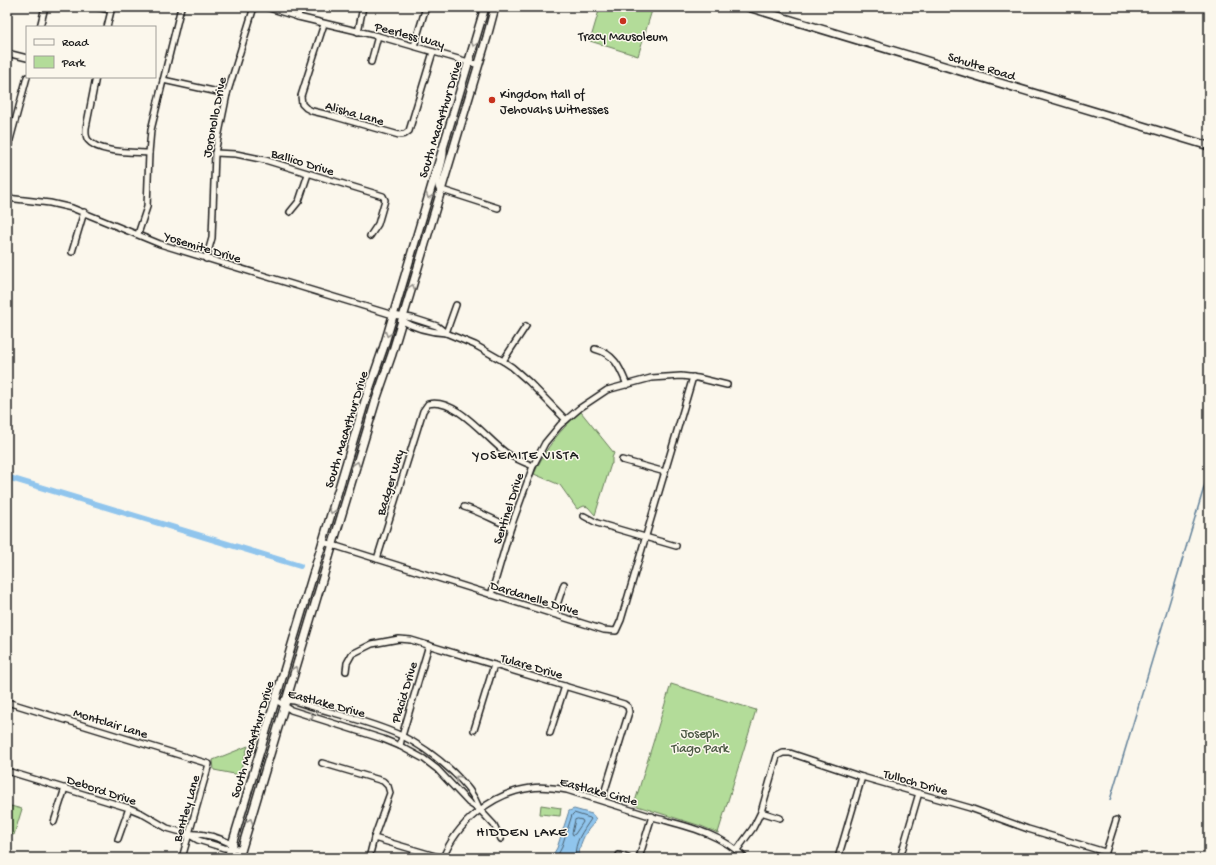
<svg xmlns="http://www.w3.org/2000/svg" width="1216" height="865" font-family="'Gochi Hand',sans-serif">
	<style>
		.green { fill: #b3dc99; stroke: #687c5a }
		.water { fill: #90c5ed; stroke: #628199 }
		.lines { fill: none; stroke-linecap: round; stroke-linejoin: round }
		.shore { stroke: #4a6070; stroke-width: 1 }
		.stream { stroke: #628199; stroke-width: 1.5 }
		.canal { stroke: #90c5ed; stroke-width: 6 }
		.street-casing { stroke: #1c1c1c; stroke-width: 8 }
		.secondary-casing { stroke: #1c1c1c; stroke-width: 10 }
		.street { stroke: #fbf7ec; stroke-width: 5 }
		.secondary { stroke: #fbf7ec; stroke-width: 7 }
		.oneway { stroke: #97948e }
		.poi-dot { fill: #c8321e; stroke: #fbf7ec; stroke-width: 1.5 }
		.labels { text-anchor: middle; stroke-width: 3; stroke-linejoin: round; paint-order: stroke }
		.street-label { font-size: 13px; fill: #1c1c1c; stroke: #fbf7ec }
		.poi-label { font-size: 13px; fill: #1c1c1c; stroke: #fbf7ec }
		.park-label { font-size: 13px; fill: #495642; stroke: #fbf7ec }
		.neighbourhood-label { font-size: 14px; letter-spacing: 1px; fill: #1c1c1c; stroke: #fbf7ec }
	</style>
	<rect width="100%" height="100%" fill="#fbf7ec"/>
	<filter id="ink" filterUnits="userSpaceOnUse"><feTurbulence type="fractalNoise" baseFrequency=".025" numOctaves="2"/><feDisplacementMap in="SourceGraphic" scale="8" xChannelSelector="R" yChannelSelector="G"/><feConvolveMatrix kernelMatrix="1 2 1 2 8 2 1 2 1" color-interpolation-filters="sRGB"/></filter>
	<g filter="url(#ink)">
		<!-- green -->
		<g class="green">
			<path d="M600,7H653L638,56L590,41Z"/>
			<path d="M581,412L614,453L612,458V464H611L595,515L588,507L584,506L577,509L560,485L534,474C545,449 560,429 581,412Z"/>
			<path d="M671,684L756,710L718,833L701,826L634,805Z"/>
			<path d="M248,746L239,775L214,770L213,760Z"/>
			<path d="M7,805L22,809L14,835L7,833Z"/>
			<path d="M541,805L561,808L560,816L540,814Z"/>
		</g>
		<!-- water -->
		<path class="water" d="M574,809L592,814L596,819C595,823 591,826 588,830C582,839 579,847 579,858H551L557,848L569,811Z"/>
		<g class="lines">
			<!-- shore -->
			<g class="shore">
				<path d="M578,819L582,820L583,822L575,834L573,835L572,833L575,820Z"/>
				<path d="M556,858L561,849L572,815L574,813L590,818L591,819C582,833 575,840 575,858"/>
			</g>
			<!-- stream -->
			<path class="stream" d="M1110,800L1209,471"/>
			<!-- canal -->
			<path class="canal" d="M7,477L300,566"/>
			<defs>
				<g id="street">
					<path d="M97,7L110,10"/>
					<path d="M266,7L298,17L378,36L479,65"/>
					<path d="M298,17L300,7"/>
					<path d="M324,24L301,96L302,104L306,108L312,111L329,115L399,135L405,134L409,131L433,52"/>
					<path d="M40,27L45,7"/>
					<path d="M107,27L112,7"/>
					<path d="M358,32L363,7"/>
					<path d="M414,46L426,7"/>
					<path d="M7,53L27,58"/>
					<path d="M371,62L378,36"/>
					<path d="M96,77L86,128C86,132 85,136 88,140C98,153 133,152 149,153"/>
					<path d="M163,80L227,94"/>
					<path d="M444,149C446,161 434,180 439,189L498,208"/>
					<path d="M7,151L27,77"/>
					<path d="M215,153L236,154L265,160L383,196L385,200L378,224L370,236"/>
					<path d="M7,198L50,203L72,208L160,244L393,315L412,318L437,326L446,333L475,345L503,361L512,367L529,382L566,420"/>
					<path d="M290,212L299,201L308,174"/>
					<path d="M138,234L147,207L149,153L151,130L181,7"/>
					<path d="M72,252L84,212"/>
					<path d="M206,259L212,238L215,153L227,94L254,7"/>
					<path d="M401,320C414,328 431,332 446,333"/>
					<path d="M446,333L456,305"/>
					<path d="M595,349C615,354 620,368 627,385"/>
					<path d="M503,361L526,326"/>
					<path d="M622,460L665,472"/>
					<path d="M464,507C481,512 495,521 511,527"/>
					<path d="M584,516L597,523L676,546"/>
					<path d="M323,542L604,630L616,631L621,620L693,377"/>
					<path d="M377,559L423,411L428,404C455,397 485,437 505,452C513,458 523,462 533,466"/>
					<path d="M491,595L511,527L533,466L545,443L560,425L580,408L607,390L651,378L681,376L698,378L727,385"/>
					<path d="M554,614L564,584"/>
					<path d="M346,671L347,663L352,654L372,644L399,639L411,640L624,704L628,707L629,712L602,800"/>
					<path d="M276,700L291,710L383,739L400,746L424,759L437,769L469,803L480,810L494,825L501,839"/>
					<path d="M284,700L294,701C329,713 368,720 402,736C421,745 438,758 454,773C466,785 474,794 480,810"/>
					<path d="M7,702L209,764L182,858"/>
					<path d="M474,730L494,665"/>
					<path d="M550,733L565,686"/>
					<path d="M400,746L402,736L429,645"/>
					<path d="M322,763L383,781L388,786L390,793L374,838L369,858"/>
					<path d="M7,771L129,808L141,813L167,828L188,834L198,840L224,848L241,849"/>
					<path d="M761,812L780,818"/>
					<path d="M54,822L65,788"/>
					<path d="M189,834C204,833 220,838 234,845"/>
					<path d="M374,838L442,858"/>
					<path d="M118,839L129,808"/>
					<path d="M737,850L753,828L761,812L777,756L783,753H790L862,777L970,808L1028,829L1105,852"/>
					<path d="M619,855L628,858"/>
					<path d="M443,858C457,823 492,793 531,788C543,786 555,788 567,790C596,799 625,808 653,817C685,826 721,833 745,858"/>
					<path d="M639,858L652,816"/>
					<path d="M838,858L862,777"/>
					<path d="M900,858L919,793"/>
					<path d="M1104,858L1116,820"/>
				</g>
				<g id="secondary">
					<path d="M748,7L1209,146"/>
					<path d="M228,858L365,401L384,346L485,7"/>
					<path d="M239,858L376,400L392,354L487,37L495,7"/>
				</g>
			</defs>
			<!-- street casing -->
			<use href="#street" class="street-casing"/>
			<!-- secondary casing -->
			<use href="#secondary" class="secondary-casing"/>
			<!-- street -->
			<use href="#street" class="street"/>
			<!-- secondary -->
			<use href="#secondary" class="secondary"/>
		</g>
		<!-- one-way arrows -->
		<defs><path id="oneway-chevron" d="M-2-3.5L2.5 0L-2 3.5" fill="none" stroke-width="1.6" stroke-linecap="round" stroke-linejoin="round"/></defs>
		<g class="oneway">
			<use href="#oneway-chevron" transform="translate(474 44) rotate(106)"/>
			<use href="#oneway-chevron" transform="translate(429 196) rotate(107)"/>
			<use href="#oneway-chevron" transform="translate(412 287) rotate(-73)"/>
			<use href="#oneway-chevron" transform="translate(388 334) rotate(107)"/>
			<use href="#oneway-chevron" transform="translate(357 464) rotate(-73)"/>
			<use href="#oneway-chevron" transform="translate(332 511) rotate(107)"/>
			<use href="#oneway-chevron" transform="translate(295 669) rotate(-73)"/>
			<use href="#oneway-chevron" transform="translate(311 716) rotate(17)"/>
			<use href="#oneway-chevron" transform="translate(458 778) rotate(-134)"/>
			<use href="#oneway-chevron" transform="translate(250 821) rotate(-73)"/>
		</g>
	</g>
	<!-- markers -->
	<g class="poi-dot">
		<circle cx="623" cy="21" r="4"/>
		<circle cx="492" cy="100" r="4"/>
	</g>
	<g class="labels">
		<!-- street labels -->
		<g class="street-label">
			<text transform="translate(410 34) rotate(15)" y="5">Peerless Way</text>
			<text transform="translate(982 65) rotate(17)" y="5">Schulte Road</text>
			<text transform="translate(355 112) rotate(16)" y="5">Alisha Lane</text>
			<text transform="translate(213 117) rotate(-79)" y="5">Joronollo Drive</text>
			<text transform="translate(439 119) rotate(-73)" y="5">South MacArthur Drive</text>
			<text transform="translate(303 161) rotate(17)" y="5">Ballico Drive</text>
			<text transform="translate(203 246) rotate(17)" y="5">Yosemite Drive</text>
			<text transform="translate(345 429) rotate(-73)" y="5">South MacArthur Drive</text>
			<text transform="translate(389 482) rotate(-73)" y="5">Badger Way</text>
			<text transform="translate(507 508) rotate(-72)" y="5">Sentinel Drive</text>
			<text transform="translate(535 597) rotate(17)" y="5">Dardanelle Drive</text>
			<text transform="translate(532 665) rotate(16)" y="5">Tulare Drive</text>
			<text transform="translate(403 692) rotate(-73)" y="5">Placid Drive</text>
			<text transform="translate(327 702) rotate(15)" y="5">Eastlake Drive</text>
			<text transform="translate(111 722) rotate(17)" y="5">Montclair Lane</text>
			<text transform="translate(251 739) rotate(-73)" y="5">South MacArthur Drive</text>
			<text transform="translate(916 781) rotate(16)" y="5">Tulloch Drive</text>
			<text transform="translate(102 789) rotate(18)" y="5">Debord Drive</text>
			<text transform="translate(599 790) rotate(15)" y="5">Eastlake Circle</text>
			<text transform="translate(185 808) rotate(-74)" y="5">Bentley Lane</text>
		</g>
		<!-- poi labels -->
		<g class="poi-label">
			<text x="623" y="40">Tracy Mausoleum</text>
			<text x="500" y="98" text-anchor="start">Kingdom Hall of<tspan x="500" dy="15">Jehovahs Witnesses</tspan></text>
		</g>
		<!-- park labels -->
		<g class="park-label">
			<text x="700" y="737">Joseph<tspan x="700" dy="15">Tiago Park</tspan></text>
		</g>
		<!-- neighbourhood labels -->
		<g class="neighbourhood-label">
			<text x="526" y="459">YOSEMITE VISTA</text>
			<text x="522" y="836">HIDDEN LAKE</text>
		</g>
	</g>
	<!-- margin -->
	<rect width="1216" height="865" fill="none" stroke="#fbf7ec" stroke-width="24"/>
	<rect x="12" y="12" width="1192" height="841" fill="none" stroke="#1c1c1c" stroke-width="1.5" filter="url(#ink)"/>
	<!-- legend -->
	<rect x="26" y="26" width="130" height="52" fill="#fbf7ec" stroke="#a29f99"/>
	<rect x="34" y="39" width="20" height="6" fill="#fbf7ec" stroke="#a29f99"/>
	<text x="62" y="46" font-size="12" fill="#1c1c1c">Road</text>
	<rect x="34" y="56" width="20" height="12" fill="#b3dc99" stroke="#a29f99"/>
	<text x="62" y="66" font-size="12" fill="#1c1c1c">Park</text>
</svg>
